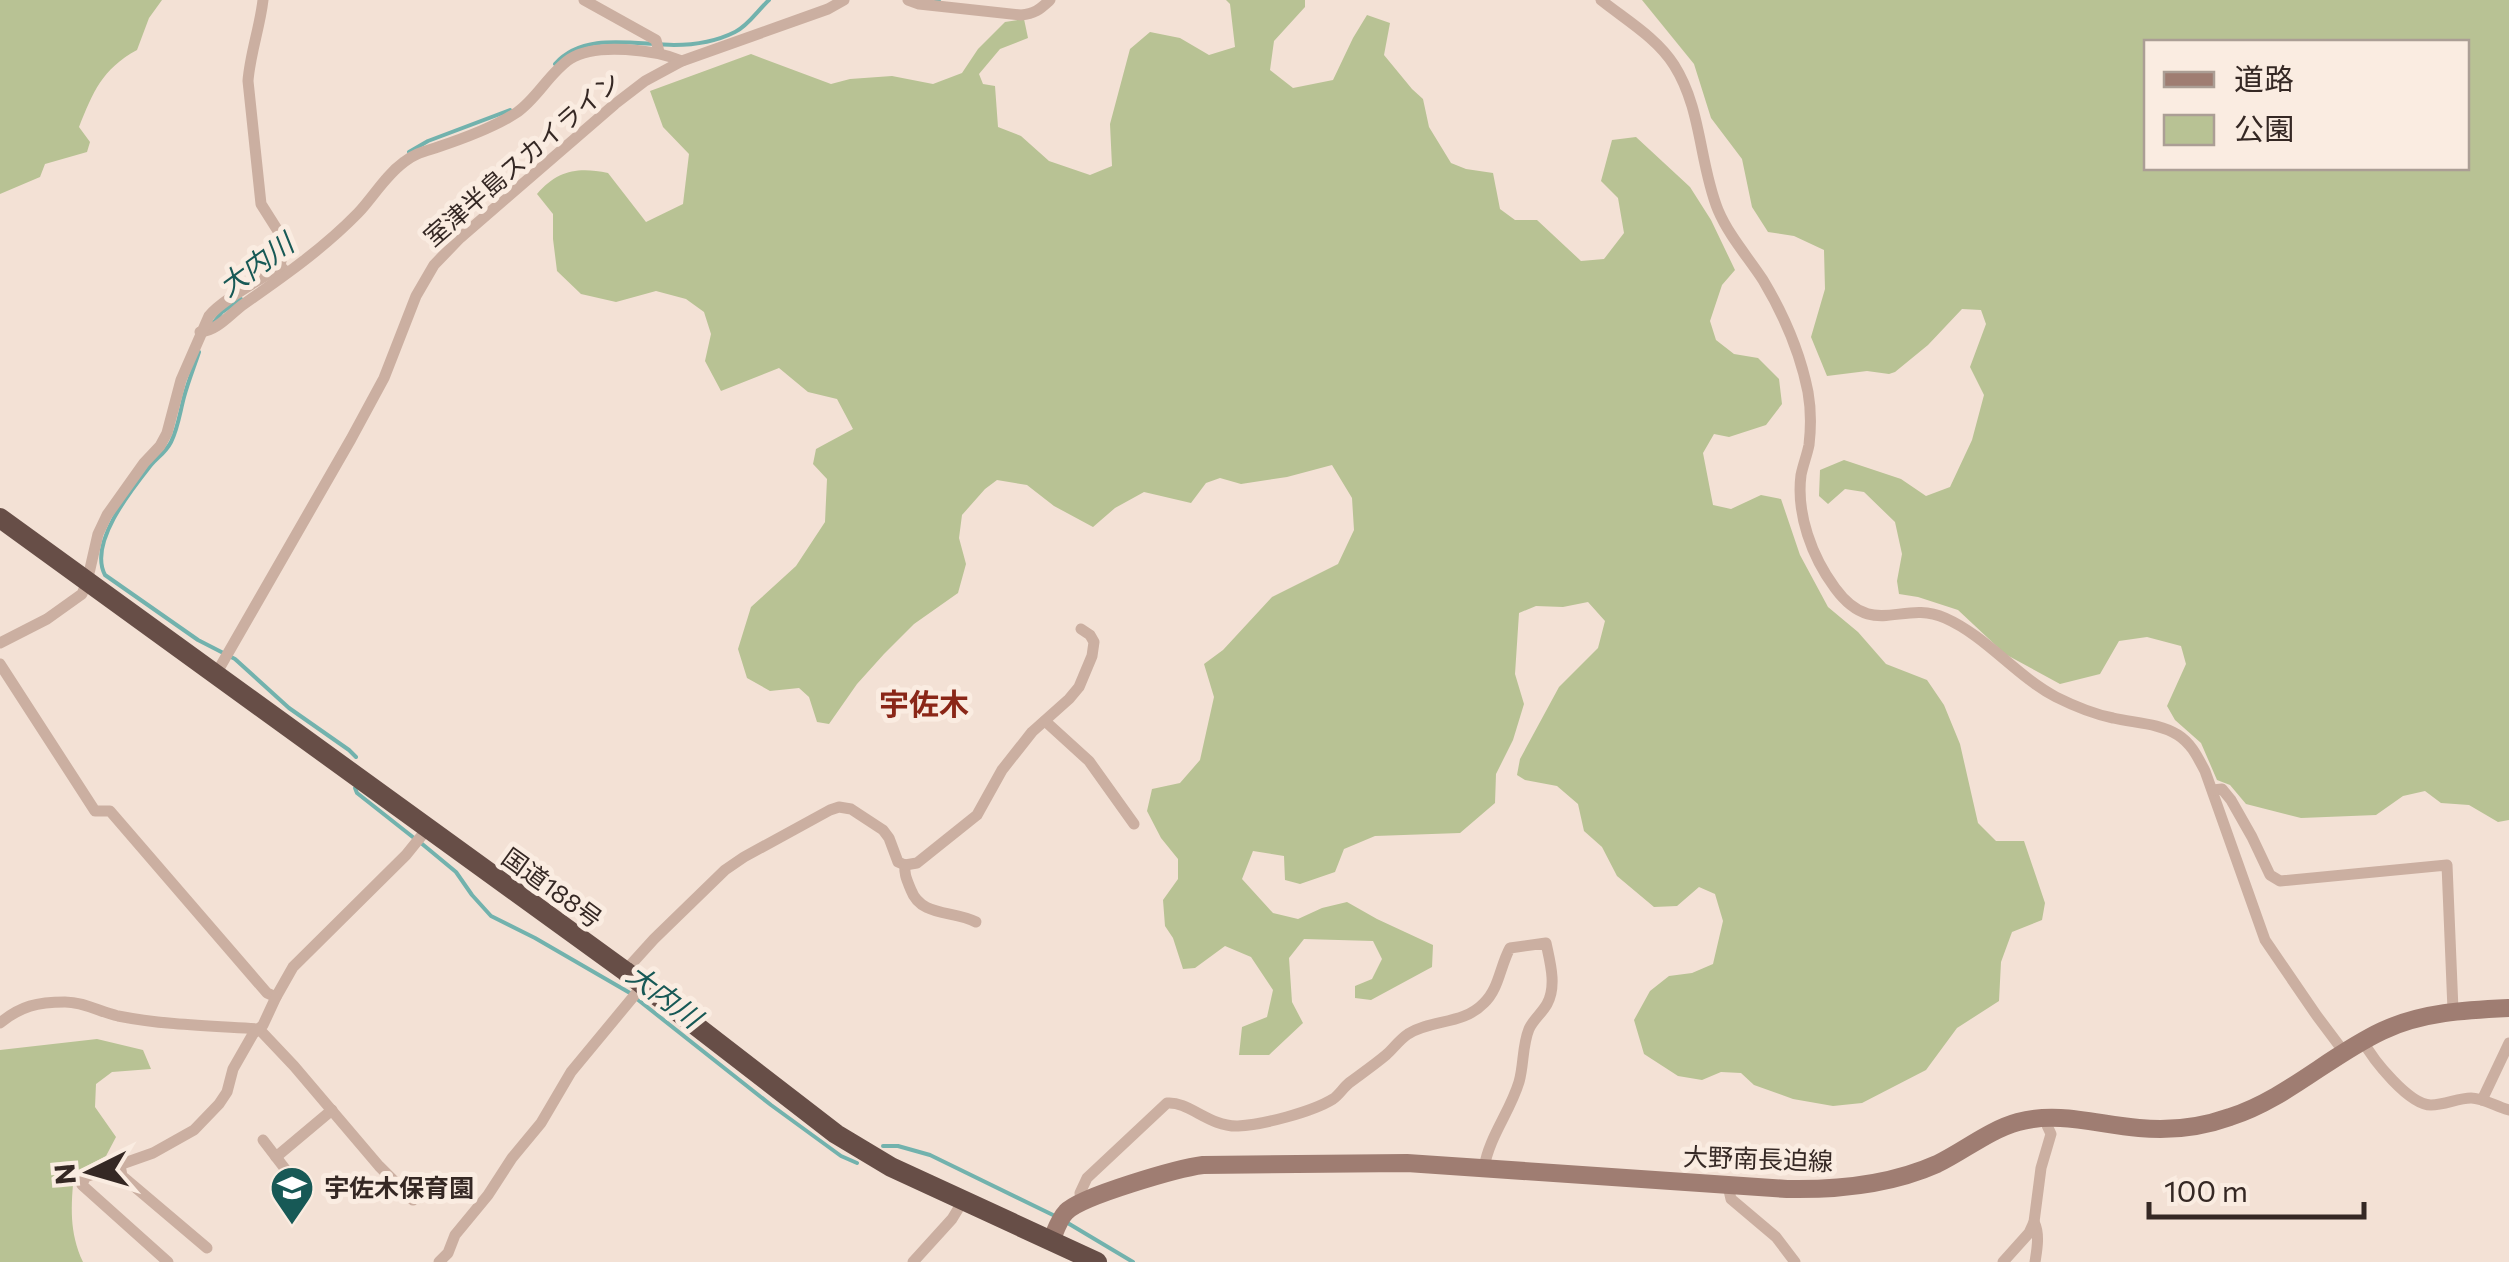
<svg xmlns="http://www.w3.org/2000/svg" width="2509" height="1262" font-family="Commissioner,'Noto Sans JP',sans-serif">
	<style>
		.green { fill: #b8c294; fill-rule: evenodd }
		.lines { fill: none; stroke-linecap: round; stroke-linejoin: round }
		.stream { stroke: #72b2ad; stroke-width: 4 }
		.minor { stroke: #cbafa1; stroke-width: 11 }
		.secondary { stroke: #9f7d72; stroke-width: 18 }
		.trunk { stroke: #674e47; stroke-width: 20 }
		.labels { text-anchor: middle; stroke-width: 10; stroke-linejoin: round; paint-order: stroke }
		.street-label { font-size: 25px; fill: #352824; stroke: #faece1 }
		.poi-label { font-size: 25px; font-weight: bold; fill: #352824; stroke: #faece1; text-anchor: start }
		.water-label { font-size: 28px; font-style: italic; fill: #175956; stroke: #faece1 }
		.quarter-label { font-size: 30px; font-weight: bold; fill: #8a2617; stroke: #faece1 }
	</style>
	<rect width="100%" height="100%" fill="#f3e1d5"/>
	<!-- green -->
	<g class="green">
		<path d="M0,0H162L149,18L137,50C102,69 93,92 79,127L90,142L87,152L45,164L40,177L0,194Z"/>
		<path d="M1226,0H1305V7L1274,41L1270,70L1293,88L1333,80L1353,38L1367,15L1390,23L1384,55L1412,89L1423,99L1429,127L1451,163L1466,169L1493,173L1500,209L1515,220H1537L1581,261L1604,259L1624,233L1618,198L1601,181L1612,140L1636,137L1690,187L1711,220L1735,270L1722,285L1710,321L1716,340L1734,354L1758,358L1779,379L1782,404L1766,425L1729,437L1714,434L1703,453L1713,505L1731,509L1761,495L1781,499L1800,555L1828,607L1858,632L1886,664L1927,680L1944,705L1960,744L1978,823L1996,841H2024L2045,903L2042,920L2012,932L2001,962L1999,1001L1957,1028L1926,1070L1862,1103L1833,1106L1793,1099L1754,1085L1741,1073L1721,1072L1702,1080L1678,1076L1644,1054L1634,1020L1650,991L1669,976L1692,973L1713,964L1723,921L1715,894L1699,887L1677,906L1654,907L1617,876L1602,847L1584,831L1578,804L1557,786L1525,780L1517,775L1520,759L1559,687L1598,648L1605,621L1588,602L1563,607L1536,606L1519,613L1515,674L1524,704L1513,740L1496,774L1495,803L1460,833L1375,836L1344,849L1335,872L1300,884L1285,880L1284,856L1253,851L1242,879L1273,913L1298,919L1322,908L1347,902L1377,919L1433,945L1432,967L1371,1000L1355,998V986L1372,979L1382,959L1373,941L1304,939L1289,958L1292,1002L1303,1023L1269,1055H1239L1242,1027L1267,1017L1273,990L1251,957L1225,946L1195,968L1183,969L1173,938L1165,926L1163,900L1178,879V859L1161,838L1147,811L1152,789L1180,783L1200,760L1214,697L1204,664L1223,650L1272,597L1338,564L1354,530L1352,498L1332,465L1287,477L1241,484L1220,478L1206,483L1191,503L1144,492L1115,508L1093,527L1054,506L1027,485L997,480L985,489L962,515L959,538L966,564L958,593L914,624L884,654L857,684L829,724L817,722L809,697L799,688L770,691L747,678L738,649L751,607L796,566L825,522L827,479L813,464L816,449L853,429L837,399L808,392L779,368L721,391L705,361L711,334L704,312L686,299L656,291L616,302L581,294L557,271L553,239V214L537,194C558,170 578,167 608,173L646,222L683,204L689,154L663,127L650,91L751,54L831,84L850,79L892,76L933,84L962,73L978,49L1005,22L1024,19L1028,38L1000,49L979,74L983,84L995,86L998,127L1021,136L1049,161L1090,175L1112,166L1110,124L1130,49L1150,32L1180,38L1209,55L1235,47L1230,4Z"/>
		<path d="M1642,0H2509V820L2498,822L2469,805L2441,803L2425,791L2403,796L2376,815L2301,818L2246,804L2230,785L2217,780L2201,743L2175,720L2167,706L2186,664L2181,646L2147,637L2119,641L2100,674L2060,684L2005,654L1958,610L1918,597L1899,594L1897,581L1902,554L1895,522L1864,492L1845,489L1828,504L1819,496L1820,470L1844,460L1901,479L1926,496L1950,487L1972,440L1984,395L1970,367L1986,324L1981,310L1962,309L1928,345L1895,372L1889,374L1867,371L1827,376L1811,337L1825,289L1824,250L1794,236L1768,232L1752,207L1742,159L1711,118L1694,64ZM2146,42H2466V168H2146Z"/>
		<path d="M97,1039L143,1050L151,1069L112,1072L96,1084L95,1107L116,1137L106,1156L74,1173C71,1206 69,1232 83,1262H0V1050Z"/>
	</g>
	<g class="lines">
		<!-- stream -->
		<g class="stream">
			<path d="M936,0H939"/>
			<path d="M555,64C584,31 636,45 674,45C694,45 717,41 735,32C748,26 758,10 769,0"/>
			<path d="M409,152L428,141L510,110"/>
			<path d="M211,326L222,312L241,299"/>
			<path d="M199,352C194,367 188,382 184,397C180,412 178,428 171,442C166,452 158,457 151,465C132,489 88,543 105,575L198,640L235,659L289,708L349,750L356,757"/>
			<path d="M355,788L357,793L414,838"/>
			<path d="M421,843L456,872L472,895L491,916L535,938L630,993"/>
			<path d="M637,999L771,1105L841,1156L857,1163"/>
			<path d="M883,1146H898L930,1155L1053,1215"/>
			<path d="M1066,1222L1133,1262"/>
		</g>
		<!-- minor -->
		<g class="minor">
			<path d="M263,0C260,27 250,54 248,81L261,204L285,242L280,266L285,271"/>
			<path d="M584,0L656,40L659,52"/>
			<path d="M908,0L919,4L1021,15C1035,14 1040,9 1050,0"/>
			<path d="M1601,0C1626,20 1657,38 1674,65C1702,109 1699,163 1718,210C1729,236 1748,257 1763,280C1784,315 1800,352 1808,392C1811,409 1811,428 1809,445C1807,455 1803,465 1801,475C1796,514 1812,557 1835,588C1873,640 1902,599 1945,618C1986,636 2016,676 2056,697C2074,706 2093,714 2113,718C2134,723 2159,723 2178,735C2192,744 2198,758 2205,771L2265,940L2317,1016L2344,1052"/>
			<path d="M200,332C217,331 230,314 244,304C284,276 324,248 358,213C374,196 385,176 404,162C415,153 426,151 438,147C462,139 496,126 516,113C537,99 549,73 570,59C596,42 656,50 682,61"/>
			<path d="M0,643L47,619L82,594L87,582L98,534L107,515L144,463L160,446L167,433L181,380L209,316C223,299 261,280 280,266"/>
			<path d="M0,664L95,811H110L267,993L276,997"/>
			<path d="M216,674L351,439L384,378L416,296L434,265L460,238L615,104L645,81L682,61L828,9L844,0"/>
			<path d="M1045,721L1089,761L1134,824"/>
			<path d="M2213,790L2222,789L2231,800L2252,837L2270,875L2280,881L2447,865L2453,1010"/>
			<path d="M905,865C904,875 907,880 911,890C921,917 953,910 976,922"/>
			<path d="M625,971L654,939L725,870L744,857L830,810L839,807L851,809L883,830L889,838L898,862L905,865L917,863L977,815L1002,770L1032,732L1069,699L1079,687L1092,656L1094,642L1090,635L1081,629"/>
			<path d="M0,1023C21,1006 37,1002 65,1002C84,1002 100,1012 118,1016C164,1025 212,1026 259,1029L294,1066L379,1166L413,1200"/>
			<path d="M2363,1041C2373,1060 2409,1105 2431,1105C2445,1105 2458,1098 2471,1098C2483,1098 2497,1107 2509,1110"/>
			<path d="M2482,1100L2509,1043"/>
			<path d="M263,1140L289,1174L308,1190"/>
			<path d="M276,1157L332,1110"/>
			<path d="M120,1165L122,1176L207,1248"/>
			<path d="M1728,1186L1731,1199L1776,1237L1795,1262"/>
			<path d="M1081,1202L1080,1193L1087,1178L1167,1103C1189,1101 1209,1127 1238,1126C1262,1125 1312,1112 1333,1099C1339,1095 1343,1088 1349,1083C1361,1074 1374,1065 1386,1055C1393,1049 1399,1040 1408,1034C1432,1019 1463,1025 1484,1003C1499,989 1500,966 1510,948L1546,943C1550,962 1557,986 1547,1004C1542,1013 1533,1020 1529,1029C1522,1046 1524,1065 1519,1082C1510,1112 1489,1137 1484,1168"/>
			<path d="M2034,1222C2040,1234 2037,1249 2035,1262"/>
			<path d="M168,1262L82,1185L85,1177L153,1153L194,1130L219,1104L227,1092L233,1069L253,1034L263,1025L276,997L293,967L406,855L427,829"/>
			<path d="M439,1262L448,1253L455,1235L488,1195L512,1158L541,1123L571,1072L643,985"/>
			<path d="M913,1262L952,1219L963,1201"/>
			<path d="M2003,1262L2029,1233L2034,1222L2041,1168L2051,1134L2044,1119"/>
		</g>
		<!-- secondary -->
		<path class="secondary" d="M1051,1241C1055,1232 1059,1219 1066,1212C1081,1196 1179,1168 1203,1165L1407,1163L1787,1189C1838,1190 1890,1185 1937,1164C1964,1151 1989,1130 2018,1122C2059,1111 2099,1125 2139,1128C2169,1131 2202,1127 2230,1117C2286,1099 2329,1056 2382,1031C2422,1012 2466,1010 2509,1008"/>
		<!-- trunk -->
		<path class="trunk" d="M0,518L625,971L836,1134L891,1167L1097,1262"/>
	</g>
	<!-- icons -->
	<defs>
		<symbol id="school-pin" viewBox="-11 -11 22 30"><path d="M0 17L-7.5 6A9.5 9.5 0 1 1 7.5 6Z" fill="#175956" stroke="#faece1"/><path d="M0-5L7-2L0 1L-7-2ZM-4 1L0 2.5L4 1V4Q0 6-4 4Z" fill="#fff"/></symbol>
	</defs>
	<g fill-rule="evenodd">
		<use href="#school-pin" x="267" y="1163" width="50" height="68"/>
	</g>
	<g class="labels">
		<!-- street labels -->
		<g class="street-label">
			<text transform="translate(522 159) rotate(-41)" y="9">室津半島スカイライン</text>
			<text transform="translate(552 888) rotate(36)" y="9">国道188号</text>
			<text transform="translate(1758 1159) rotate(2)" y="9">大野南長迫線</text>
		</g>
		<!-- poi labels -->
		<g class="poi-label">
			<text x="324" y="1197">宇佐木保育園</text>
		</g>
		<!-- water labels -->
		<g class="water-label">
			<text transform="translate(256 265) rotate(-36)" y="10">大内川</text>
			<text transform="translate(664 996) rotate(37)" y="10">大内川</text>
		</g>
		<!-- quarter labels -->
		<g class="quarter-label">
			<text x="924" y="715">宇佐木</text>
		</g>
	</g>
	<!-- legend -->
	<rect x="2144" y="40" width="325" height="130" fill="#faece1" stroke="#ab9e95" stroke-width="2.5"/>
	<rect x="2164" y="72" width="50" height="15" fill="#9f7d72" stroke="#ab9e95" stroke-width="2.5"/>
	<text x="2234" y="90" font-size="30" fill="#352824">道路</text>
	<rect x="2164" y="115" width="50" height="30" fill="#b8c294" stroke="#ab9e95" stroke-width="2.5"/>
	<text x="2234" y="140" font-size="30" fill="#352824">公園</text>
	<!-- north arrow -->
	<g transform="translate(90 1172) rotate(265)" stroke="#faece1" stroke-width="8" paint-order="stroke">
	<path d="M0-8L18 38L0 25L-18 38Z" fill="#352824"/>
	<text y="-15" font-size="28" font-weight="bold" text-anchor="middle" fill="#352824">N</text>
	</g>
	<!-- scale -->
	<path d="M2149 1202v15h215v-15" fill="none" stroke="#352824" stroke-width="5"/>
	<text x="2164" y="1202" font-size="30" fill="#352824" stroke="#faece1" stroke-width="8" paint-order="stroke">100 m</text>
</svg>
